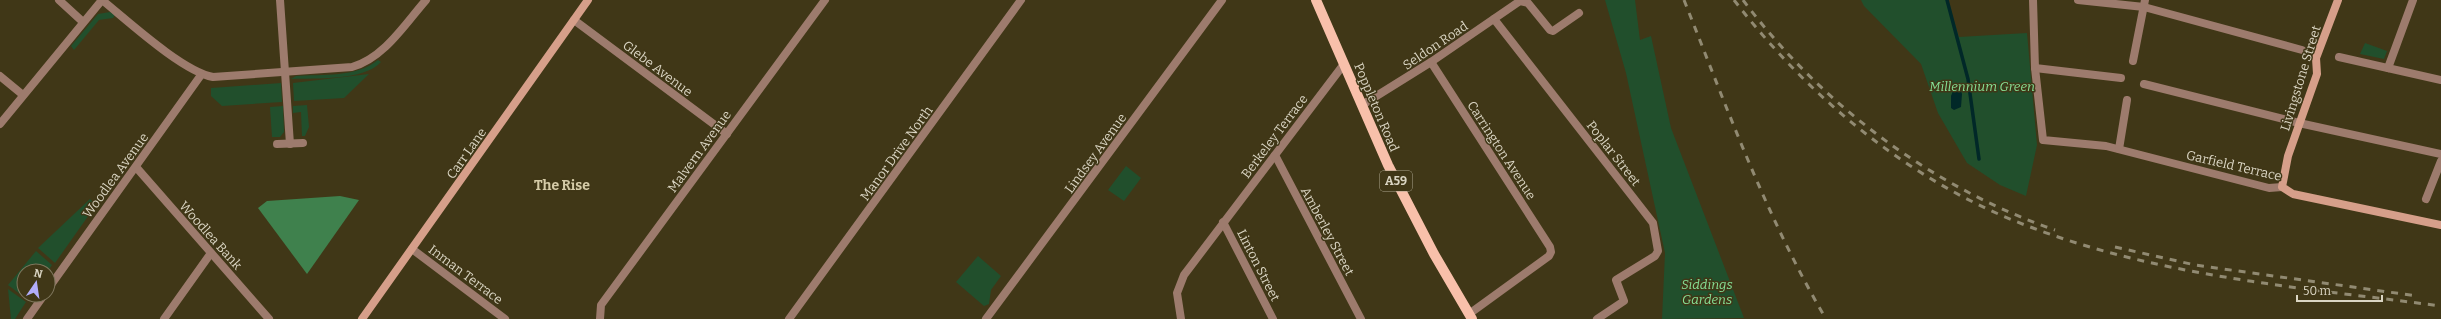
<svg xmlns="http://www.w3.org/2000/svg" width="2441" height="319" font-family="Bitter,serif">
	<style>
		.green { fill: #214f2c }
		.forest { fill: #3f814d }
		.water { fill: #012828 }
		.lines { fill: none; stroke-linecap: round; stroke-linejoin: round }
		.stream { stroke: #012828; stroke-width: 3.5 }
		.street { stroke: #9d7b6d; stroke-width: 8 }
		.secondary { stroke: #d69f8a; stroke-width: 8 }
		.primary { stroke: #f8c0aa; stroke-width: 10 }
		.rail { stroke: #918a72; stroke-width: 3; stroke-dasharray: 7 7; stroke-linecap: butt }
		.labels { text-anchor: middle; stroke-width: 3; stroke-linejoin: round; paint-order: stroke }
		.shield { fill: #403717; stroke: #aca68f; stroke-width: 1 }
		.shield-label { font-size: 12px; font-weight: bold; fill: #dad5c3 }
		.street-label { font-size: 13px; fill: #dad5c3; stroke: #403717 }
		.park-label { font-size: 13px; font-style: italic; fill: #85e096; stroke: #403717 }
		.neighbourhood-label { font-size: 14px; font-weight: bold; fill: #d5cba7; stroke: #403717 }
	</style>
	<rect width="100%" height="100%" fill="#403717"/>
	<!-- green -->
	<g class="green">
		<path d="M1605,0H1635L1640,40L1651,36L1671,128L1744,318L1662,319L1665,253L1626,73Z"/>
		<path d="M1861,0H1947L1959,37L2027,33L2037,145L2026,196L2000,185L1967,163L1938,113L1921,64L1864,6Z"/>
		<path d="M110,12L115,15L113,18L99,20L74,50L71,46L98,14Z"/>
		<path d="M2365,43L2387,51L2384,59L2360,54Z"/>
		<path d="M378,60L381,62C364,81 315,78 291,79L296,76C322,74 356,78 378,60Z"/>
		<path d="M369,74L344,98L294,101L293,83Z"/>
		<path d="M281,83L282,102L222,106L211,96V88Z"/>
		<path d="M307,105L309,127L305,136H302L301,112L293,113V106Z"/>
		<path d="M283,106L284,132L280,137H272L270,107Z"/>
		<path d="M1126,166L1141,178L1124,201L1108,190Z"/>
		<path d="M90,199L96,205L55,263L38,248Z"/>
		<path d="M36,251L52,265L48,271H24V295H32L28,300L8,285Z"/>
		<path d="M978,256L1001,276L991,290L989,304L984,306L956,282Z"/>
		<path d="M8,289L26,302L15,319H11Z"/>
	</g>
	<!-- forest -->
	<path class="forest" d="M340,196L359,200L307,274L258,208L267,201Z"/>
	<!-- water -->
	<path class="water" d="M1959,85L1962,94L1961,107L1954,110L1951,108V96L1955,86Z"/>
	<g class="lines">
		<!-- stream -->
		<path class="stream" d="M1947,0L1968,79L1979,159"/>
		<!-- street -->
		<g class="street">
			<path d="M59,0L83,22"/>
			<path d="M102,0C128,21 182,71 213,77L352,67C384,58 405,24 426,0"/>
			<path d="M280,0L290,144"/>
			<path d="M2033,0L2035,68L2043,140L2106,146L2269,188L2282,187"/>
			<path d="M2078,0L2144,7L2302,50"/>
			<path d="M1494,19L1653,223L1658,251L1655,256L1616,280L1624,301L1597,319"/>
			<path d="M574,20L727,134"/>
			<path d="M2339,57L2441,80"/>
			<path d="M2133,61L2145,0"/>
			<path d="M1431,62L1550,247L1551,252L1549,256L1469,314"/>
			<path d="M2035,68L2121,78"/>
			<path d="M2388,68L2413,0"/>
			<path d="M0,76L23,95"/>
			<path d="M2144,84L2299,123L2441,154"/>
			<path d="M1362,105L1431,62L1520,1L1528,3L1550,30L1553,31L1579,13"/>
			<path d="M0,124L102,0"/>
			<path d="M277,144L303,143"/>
			<path d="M2119,149L2127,100"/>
			<path d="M1275,155L1361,319"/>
			<path d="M136,167L269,319"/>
			<path d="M2426,199L2441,161"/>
			<path d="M1223,222L1273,319"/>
			<path d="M412,249L505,319"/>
			<path d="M48,289L201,75"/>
			<path d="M27,319L44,295"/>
			<path d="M164,319L211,253"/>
			<path d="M600,319L601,305L825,0"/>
			<path d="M789,319L1021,0"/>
			<path d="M986,319L1222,0"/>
			<path d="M1181,319L1177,293L1184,275L1344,64"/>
		</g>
		<!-- secondary -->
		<g class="secondary">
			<path d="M2338,0L2316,58L2317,74L2288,156L2282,187L2293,194L2441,225"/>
			<path d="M362,319L588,0"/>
		</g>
		<!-- primary -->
		<path class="primary" d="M1316,0L1388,165L1434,254L1472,319"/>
		<!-- rail -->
		<g class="rail">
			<path d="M1684,0C1727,108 1767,219 1826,319"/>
			<path d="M1734,0C1811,100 1913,184 2033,228C2162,277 2305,288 2441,306"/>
			<path d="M1743,0C1821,104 1931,187 2055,230"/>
			<path d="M2115,247L2195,265L2417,296"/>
		</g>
	</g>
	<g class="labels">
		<!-- shield labels -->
		<rect class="shield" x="1380" y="171" width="32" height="20" rx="3"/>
		<g class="shield-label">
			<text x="1396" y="185">A59</text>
		</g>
		<!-- street labels -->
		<g class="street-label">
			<text transform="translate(1435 45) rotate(-34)" y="5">Seldon Road</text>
			<text transform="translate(658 68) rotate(37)" y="5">Glebe Avenue</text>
			<text transform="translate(2300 78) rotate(-73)" y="5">Livingstone Street</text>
			<text transform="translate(1377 107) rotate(67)" y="5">Poppleton Road</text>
			<text transform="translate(1274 136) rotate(-53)" y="5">Berkeley Terrace</text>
			<text transform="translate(1502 150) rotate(57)" y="5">Carrington Avenue</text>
			<text transform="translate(699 151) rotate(-54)" y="5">Malvern Avenue</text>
			<text transform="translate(466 153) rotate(-55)" y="5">Carr Lane</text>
			<text transform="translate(896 153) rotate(-54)" y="5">Manor Drive North</text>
			<text transform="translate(1095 153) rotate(-54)" y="5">Lindsey Avenue</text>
			<text transform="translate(1614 153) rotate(52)" y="5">Poplar Street</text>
			<text transform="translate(2234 165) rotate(13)" y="5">Garfield Terrace</text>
			<text transform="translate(115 175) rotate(-54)" y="5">Woodlea Avenue</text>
			<text transform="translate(1328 231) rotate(62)" y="5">Amberley Street</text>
			<text transform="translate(211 235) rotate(48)" y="5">Woodlea Bank</text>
			<text transform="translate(1259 265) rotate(63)" y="5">Linton Street</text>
			<text transform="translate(466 274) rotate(37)" y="5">Inman Terrace</text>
		</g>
		<!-- park labels -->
		<g class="park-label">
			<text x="1982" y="91">Millennium Green</text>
			<text x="1707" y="289">Siddings<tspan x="1707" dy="15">Gardens</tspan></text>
		</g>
		<!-- neighbourhood labels -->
		<g class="neighbourhood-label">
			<text x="562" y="190">The Rise</text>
		</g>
	</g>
	<!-- north arrow -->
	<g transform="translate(36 283) rotate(13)"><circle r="19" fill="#403717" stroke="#7e765c"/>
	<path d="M0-3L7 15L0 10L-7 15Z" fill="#b2adf9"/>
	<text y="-6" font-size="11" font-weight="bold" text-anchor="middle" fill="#dad5c3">N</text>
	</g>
	<!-- scale -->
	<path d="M2297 295v6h85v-6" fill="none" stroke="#dad5c3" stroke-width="2"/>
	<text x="2303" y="295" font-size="12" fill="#dad5c3" stroke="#403717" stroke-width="3" paint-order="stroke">50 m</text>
</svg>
